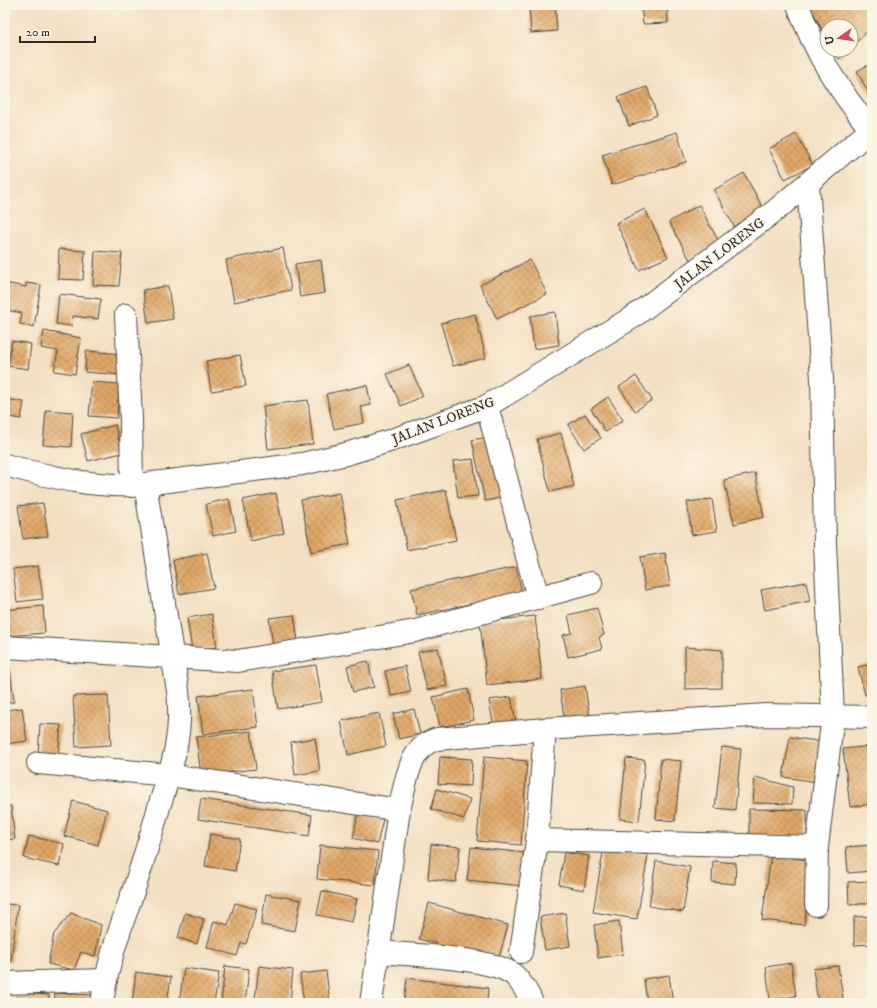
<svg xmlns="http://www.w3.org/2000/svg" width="877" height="1008" font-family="'IM FELL DW Pica',serif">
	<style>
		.building { fill: url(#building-cross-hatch) }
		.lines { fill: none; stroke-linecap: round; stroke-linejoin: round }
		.minor-casing { stroke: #494642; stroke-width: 24 }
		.minor { stroke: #fff; stroke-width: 22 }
		.labels { text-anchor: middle; stroke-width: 3; stroke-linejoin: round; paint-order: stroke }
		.street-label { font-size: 14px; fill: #2b2b2b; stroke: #fcf5e5 }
	</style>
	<defs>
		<pattern id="building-cross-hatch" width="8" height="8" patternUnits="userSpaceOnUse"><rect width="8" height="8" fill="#e0a868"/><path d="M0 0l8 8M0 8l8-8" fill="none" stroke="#b68956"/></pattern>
	</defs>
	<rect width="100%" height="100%" fill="#fcf5e5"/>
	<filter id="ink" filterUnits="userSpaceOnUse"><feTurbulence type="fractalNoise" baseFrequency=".025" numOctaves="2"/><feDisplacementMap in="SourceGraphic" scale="8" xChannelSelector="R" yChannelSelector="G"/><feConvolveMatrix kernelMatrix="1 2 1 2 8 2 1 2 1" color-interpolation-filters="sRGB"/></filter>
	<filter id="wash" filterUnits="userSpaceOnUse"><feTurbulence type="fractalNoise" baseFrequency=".012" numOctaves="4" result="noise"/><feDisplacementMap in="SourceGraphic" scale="16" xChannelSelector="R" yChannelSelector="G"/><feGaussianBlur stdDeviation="0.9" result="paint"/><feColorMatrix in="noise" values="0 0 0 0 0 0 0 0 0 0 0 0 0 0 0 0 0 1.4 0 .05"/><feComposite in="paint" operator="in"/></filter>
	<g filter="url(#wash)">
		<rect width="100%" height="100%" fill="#f3dfc1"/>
		<g id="blocks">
			<!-- building -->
			<g class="building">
				<path d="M529,5H555L557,31L531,33Z"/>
				<path d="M641,5H667L668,23L643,24Z"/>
				<path d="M809,5H872V27L851,47V26H827V39Z"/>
				<path d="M833,50H848L839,59Z"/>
				<path d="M872,63V99L857,71Z"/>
				<path d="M647,87L657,115L629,126L618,97Z"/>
				<path d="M677,132L686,162L612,185L602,155Z"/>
				<path d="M796,134L813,165L785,179L769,149Z"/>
				<path d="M744,173L765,212L735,228L714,190Z"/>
				<path d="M699,205L720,244L690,260L669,222Z"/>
				<path d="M645,209L668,257L639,270L616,223Z"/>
				<path d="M283,248L291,290L234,302L226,260Z"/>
				<path d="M59,249L85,251L83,280L58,279Z"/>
				<path d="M95,251L122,253L119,286L93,285Z"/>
				<path d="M321,260L325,293L300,297L295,264Z"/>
				<path d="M530,260L547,294L497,319L480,285Z"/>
				<path d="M5,283L26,287V283L41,285L34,327L20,324L22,313L5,310Z"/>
				<path d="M168,286L173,319L148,323L143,290Z"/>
				<path d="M59,294L101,299L98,319L73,316L72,326L56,324Z"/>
				<path d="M555,312L559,345L534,349L530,316Z"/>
				<path d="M475,314L486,358L453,366L441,323Z"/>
				<path d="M44,331L81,338L75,374L54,371L58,351L41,348Z"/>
				<path d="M12,341L31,344L28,369L8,366Z"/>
				<path d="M86,351L122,354L121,375L85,372Z"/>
				<path d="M240,355L246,386L211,391L206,361Z"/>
				<path d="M409,365L423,396L401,406L387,374Z"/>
				<path d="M636,376L652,400L635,411L619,387Z"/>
				<path d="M92,382L119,384L117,418L89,416Z"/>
				<path d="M367,385L371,405L361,407L364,423L334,429L326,394Z"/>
				<path d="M608,397L623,420L606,432L591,409Z"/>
				<path d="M5,399L24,402L21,419L5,416Z"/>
				<path d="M308,400L313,444L268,449L263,406Z"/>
				<path d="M46,410L73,412L71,447L43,445Z"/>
				<path d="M585,414L601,438L584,449L568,425Z"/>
				<path d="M115,425L122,453L88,461L81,434Z"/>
				<path d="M561,433L574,486L550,492L537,439Z"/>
				<path d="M493,436L505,497L485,501L472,440Z"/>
				<path d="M473,459L478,496L458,498L453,461Z"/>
				<path d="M755,473L764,517L734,524L724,480Z"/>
				<path d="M446,490L456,540L407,550L397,500Z"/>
				<path d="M276,493L284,533L251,541L243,500Z"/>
				<path d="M340,493L350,544L311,552L301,500Z"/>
				<path d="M229,499L236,531L213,536L206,504Z"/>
				<path d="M712,499L717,531L692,535L687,502Z"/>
				<path d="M43,503L48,536L23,539L18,506Z"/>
				<path d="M207,553L214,588L179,594L173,560Z"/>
				<path d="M665,553L670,586L645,590L640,557Z"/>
				<path d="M38,566L43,599L17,602L13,569Z"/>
				<path d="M516,567L522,593L417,615L411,589Z"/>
				<path d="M806,582L810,601L765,610L761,590Z"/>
				<path d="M43,606L45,633L5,636V610Z"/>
				<path d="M597,608L604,635L599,637L602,649L568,657L563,635L572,633L568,615Z"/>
				<path d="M212,614L217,647L192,650L187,618Z"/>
				<path d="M294,615L299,648L274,651L269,618Z"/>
				<path d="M535,616L542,679L487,685L480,622Z"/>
				<path d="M685,647L722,650V688L685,689Z"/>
				<path d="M438,648L447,686L427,690L418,652Z"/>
				<path d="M368,661L374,687L353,692L347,666Z"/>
				<path d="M872,664V693L865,695L858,667Z"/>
				<path d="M316,665L322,702L278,709L272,671Z"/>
				<path d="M405,666L411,692L391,696L385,671Z"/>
				<path d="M10,668L14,702L5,703V669Z"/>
				<path d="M585,686L590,719L565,723L560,690Z"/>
				<path d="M253,689L258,727L203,734L198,696Z"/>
				<path d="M468,689L474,720L440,727L433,697Z"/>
				<path d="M108,695L111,745L76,747L73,696Z"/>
				<path d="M511,697L516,723L494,728L489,700Z"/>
				<path d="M22,708L27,741L5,744V710Z"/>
				<path d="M414,709L420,734L399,739L393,714Z"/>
				<path d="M379,713L386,746L348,755L341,721Z"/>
				<path d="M40,724L61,725L58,758L38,756Z"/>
				<path d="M251,731L256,769L201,775L196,737Z"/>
				<path d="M790,737L823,742L817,782L783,777Z"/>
				<path d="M315,738L320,771L295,775L291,742Z"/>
				<path d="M872,746V804L850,807L843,749Z"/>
				<path d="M722,747L741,749L735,810L715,808Z"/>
				<path d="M440,757L472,759L471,786L438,784Z"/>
				<path d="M484,757L527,761L521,845L477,841Z"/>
				<path d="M626,758L645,760L639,821L620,819Z"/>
				<path d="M661,759L681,761L675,821L656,819Z"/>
				<path d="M755,777L793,787L792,804L753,803Z"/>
				<path d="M437,789L470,799L464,819L431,809Z"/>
				<path d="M201,799L312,815L309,836L198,819Z"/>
				<path d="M73,801L107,810L98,845L64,836Z"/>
				<path d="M5,806H11L15,839L5,840Z"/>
				<path d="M749,809L807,810V836H749Z"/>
				<path d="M358,813L383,819L377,844L353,838Z"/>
				<path d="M210,834L240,839L235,871L205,866Z"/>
				<path d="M29,836L64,844L59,866L24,858Z"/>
				<path d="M431,844L460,847L456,882L428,879Z"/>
				<path d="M320,845L378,851L375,885L317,879Z"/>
				<path d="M872,845V871L848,873L846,847Z"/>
				<path d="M471,847L525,853L522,886L467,880Z"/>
				<path d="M604,847L648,855L637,919L593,912Z"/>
				<path d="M564,852L589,856L584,890L559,885Z"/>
				<path d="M771,855L813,861L804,925L762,920Z"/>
				<path d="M656,861L690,867L683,912L649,906Z"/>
				<path d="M713,861L736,863L735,884L712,882Z"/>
				<path d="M872,881V903L849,905L848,882Z"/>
				<path d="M322,891L357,899L352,922L317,915Z"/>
				<path d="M266,894L301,900L295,931L261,925Z"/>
				<path d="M235,903L257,909L246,944L241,943L237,956L207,947L214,921L228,925Z"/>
				<path d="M429,903L508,925L498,961L419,939Z"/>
				<path d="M5,904L18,905L11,961H5Z"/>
				<path d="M71,913L101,925L95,956L81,952L74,970L48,964L54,934Z"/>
				<path d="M185,913L204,919L197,944L178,938Z"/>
				<path d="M565,913L570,946L545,950L540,917Z"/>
				<path d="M872,916V944L854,945V917Z"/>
				<path d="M619,921L623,954L598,958L594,925Z"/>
				<path d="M791,963L796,996L770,1000L766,967Z"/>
				<path d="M225,966L249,969L245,1003H221Z"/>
				<path d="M259,966L293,970L290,1003L255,999Z"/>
				<path d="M838,966L843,998L818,1002L813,969Z"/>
				<path d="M184,968L219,973L214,1003H179Z"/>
				<path d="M326,971L330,1003H304L300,974Z"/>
				<path d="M136,972L171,977L167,1003H132Z"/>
				<path d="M669,975L673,1003H647L644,979Z"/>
				<path d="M407,978L488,988L487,1003H404Z"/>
				<path d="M17,993L49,995V1003H17Z"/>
				<path d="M55,993L93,995V1003H54Z"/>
			</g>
		</g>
	</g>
	<g filter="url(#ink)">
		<use href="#blocks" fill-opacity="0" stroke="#494642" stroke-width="1"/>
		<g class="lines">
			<defs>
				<g id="minor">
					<path d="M798,5C815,54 839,90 871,130"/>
					<path d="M808,184L822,379L825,544L833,715L817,847L816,905"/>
					<path d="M126,315L131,419L132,486"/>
					<path d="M487,406L538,598"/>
					<path d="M5,465C50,477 98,489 145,484L302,464L346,454L389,441L487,406L633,317L776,210L872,129"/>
					<path d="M5,647L238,661L415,631L591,583"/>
					<path d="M38,763L169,775L399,810C406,784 408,747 437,739L545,729L767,715L872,717"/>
					<path d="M537,840L817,847"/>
					<path d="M379,952C408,955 492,957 514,975C521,982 529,994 532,1003"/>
					<path d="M521,952L537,840L545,729"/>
					<path d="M5,983L105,980"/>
					<path d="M102,1003C108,959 122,924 136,883C144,858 152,832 159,807C172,767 183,734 178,691L145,484"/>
					<path d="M371,1003L399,810"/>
				</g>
			</defs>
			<!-- minor casing -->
			<use href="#minor" class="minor-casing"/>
			<!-- minor -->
			<use href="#minor" class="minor"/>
		</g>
	</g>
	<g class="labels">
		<!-- street labels -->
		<g class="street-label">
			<text transform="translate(719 253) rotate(-37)" y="5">JALAN LORENG</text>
			<text transform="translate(443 420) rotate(-21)" y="5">JALAN LORENG</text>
		</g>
	</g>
	<!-- margin -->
	<rect width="877" height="1008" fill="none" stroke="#fcf5e5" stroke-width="20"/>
	<!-- north arrow -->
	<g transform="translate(839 38) rotate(257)"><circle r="19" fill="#fcf5e5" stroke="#a8a49b"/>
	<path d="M0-3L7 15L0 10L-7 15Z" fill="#d1495b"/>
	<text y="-6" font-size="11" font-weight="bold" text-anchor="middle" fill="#2b2b2b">U</text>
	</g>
	<!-- scale -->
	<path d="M20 36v6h75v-6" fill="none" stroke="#2b2b2b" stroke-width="2"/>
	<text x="26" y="36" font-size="12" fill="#2b2b2b" stroke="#fcf5e5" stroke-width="3" paint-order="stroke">20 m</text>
</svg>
